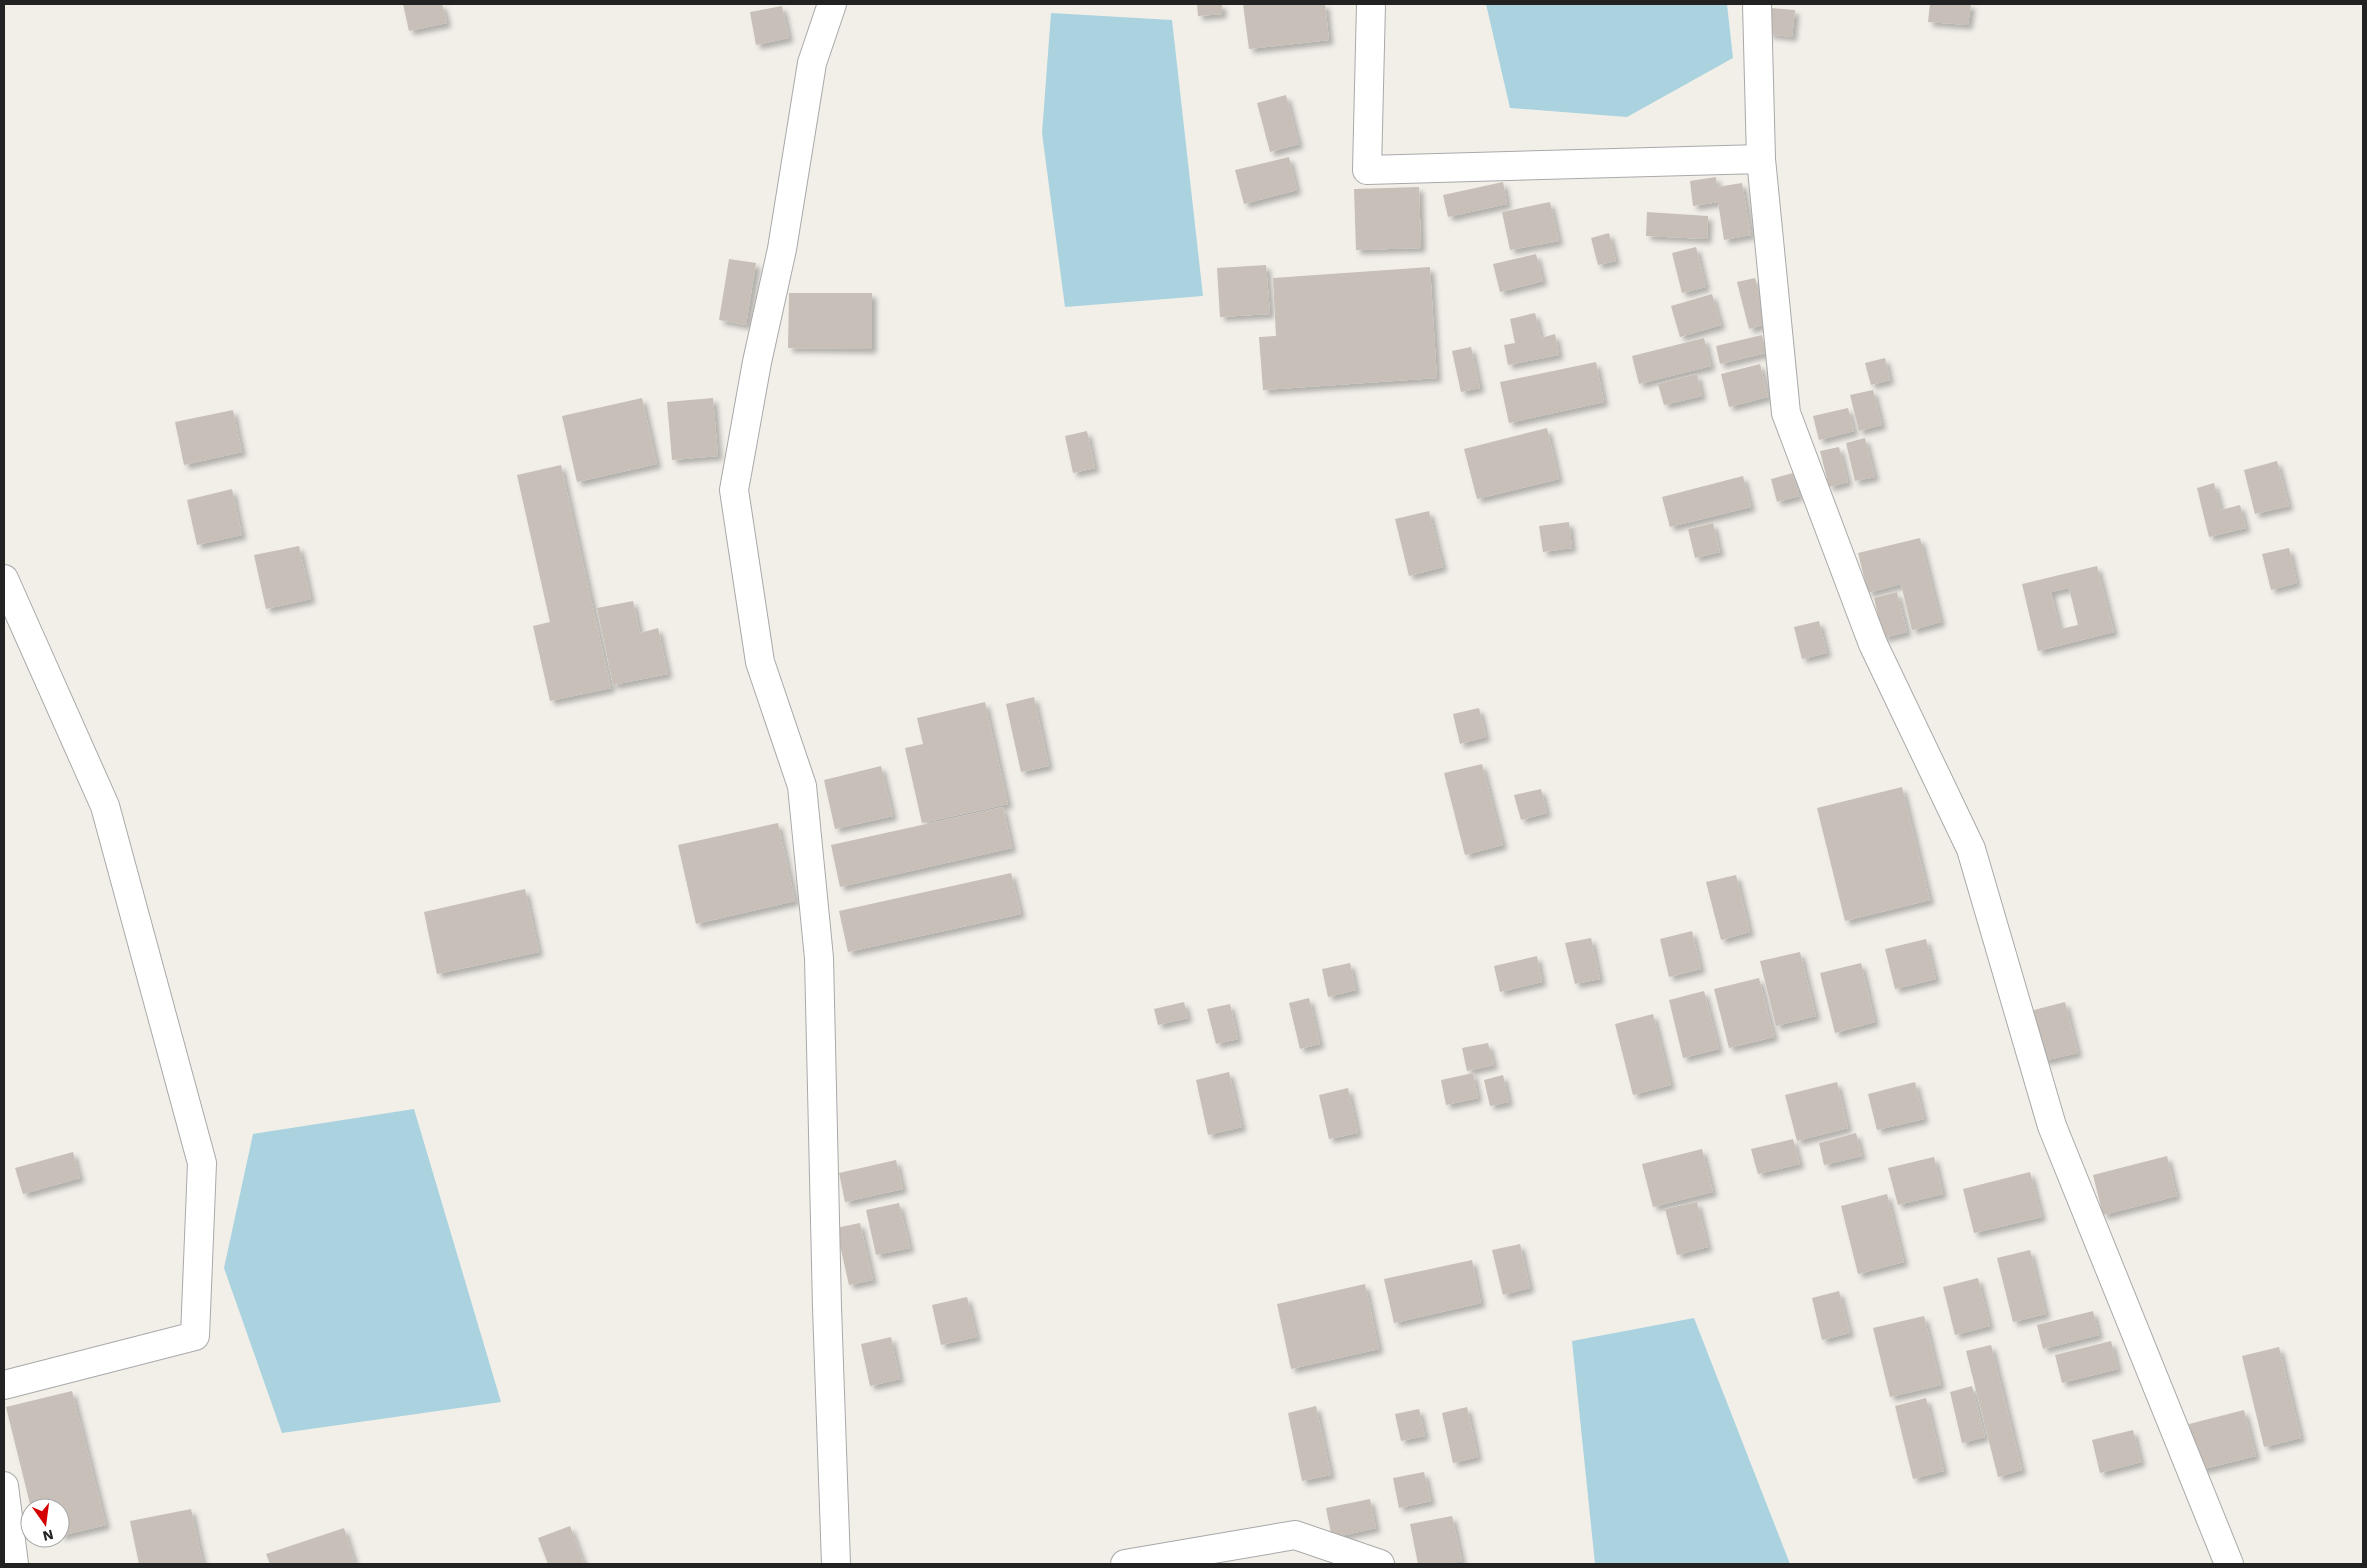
<svg xmlns="http://www.w3.org/2000/svg" width="2367" height="1568" font-family="'Work Sans',sans-serif">
	<style>
		.water { fill: #aad3df }
		.building { fill: #c7bfb8; fill-rule: evenodd; filter: url(#shadow) }
		.lines { fill: none; stroke-linecap: round; stroke-linejoin: round }
		.minor-casing { stroke: #a9a9a9; stroke-width: 30 }
		.minor { stroke: #fff; stroke-width: 28 }
	</style>
	<defs>
		<filter id="shadow"><feDropShadow dx="4.5" dy="4.5" stdDeviation="2.5" flood-color="#0004"/></filter>
	</defs>
	<rect width="100%" height="100%" fill="#f2efe9"/>
	<!-- water -->
	<g class="water">
		<path d="M1486,4H1727L1733,58L1627,117L1510,108Z"/>
		<path d="M1051,13L1172,20L1203,296L1065,307L1042,133Z"/>
		<path d="M414,1109L501,1402L282,1433L224,1268L253,1134Z"/>
		<path d="M1694,1318L1790,1564H1595L1572,1341Z"/>
	</g>
	<!-- building -->
	<g class="building">
		<path d="M403,4H442L447,23L409,31Z"/>
		<path d="M1197,4H1222V14L1198,16Z"/>
		<path d="M1243,4H1325L1329,40L1249,49Z"/>
		<path d="M1930,4H1971L1968,25L1928,22Z"/>
		<path d="M782,6L789,38L756,45L750,12Z"/>
		<path d="M1771,8L1795,10L1792,37L1768,34Z"/>
		<path d="M1286,95L1299,144L1270,152L1257,103Z"/>
		<path d="M1289,157L1297,190L1244,204L1235,170Z"/>
		<path d="M1716,177L1717,187L1742,183L1751,235L1724,240L1718,202L1693,206L1690,181Z"/>
		<path d="M1503,182L1507,204L1448,217L1443,195Z"/>
		<path d="M1419,187L1421,248L1356,250L1354,189Z"/>
		<path d="M1550,202L1559,241L1510,250L1502,212Z"/>
		<path d="M1647,212L1708,216L1707,239L1646,236Z"/>
		<path d="M1609,233L1616,261L1598,265L1591,238Z"/>
		<path d="M1696,247L1706,287L1682,293L1672,253Z"/>
		<path d="M1536,254L1543,281L1500,292L1493,264Z"/>
		<path d="M729,259L756,263L746,325L719,320Z"/>
		<path d="M1266,265L1270,314L1220,317L1217,268Z"/>
		<path d="M1430,267L1437,378L1263,390L1259,337L1276,336L1273,278Z"/>
		<path d="M1755,278L1767,324L1749,329L1737,282Z"/>
		<path d="M789,293H872V349L788,348Z"/>
		<path d="M1712,294L1721,325L1680,337L1671,306Z"/>
		<path d="M1535,313L1541,338L1555,334L1559,355L1508,365L1504,345L1515,343L1510,319Z"/>
		<path d="M1762,335L1766,353L1720,364L1716,346Z"/>
		<path d="M1704,338L1711,366L1639,384L1632,356Z"/>
		<path d="M1471,347L1480,388L1461,392L1452,351Z"/>
		<path d="M1885,358L1890,380L1871,385L1865,363Z"/>
		<path d="M1596,362L1604,402L1509,423L1500,382Z"/>
		<path d="M1760,364L1768,397L1729,407L1721,374Z"/>
		<path d="M1697,374L1702,396L1664,405L1658,384Z"/>
		<path d="M1873,390L1882,425L1859,431L1850,395Z"/>
		<path d="M642,398L657,464L577,482L562,416Z"/>
		<path d="M713,398L718,456L672,460L667,402Z"/>
		<path d="M1848,408L1854,431L1819,440L1813,416Z"/>
		<path d="M233,410L242,452L184,465L175,422Z"/>
		<path d="M1547,428L1559,479L1477,499L1464,449Z"/>
		<path d="M1087,431L1095,468L1073,473L1065,436Z"/>
		<path d="M1865,438L1875,477L1855,481L1846,443Z"/>
		<path d="M1839,447L1848,482L1829,487L1820,451Z"/>
		<path d="M2277,461L2289,506L2255,514L2244,470Z"/>
		<path d="M561,465L611,688L550,701L533,626L550,622L517,475Z"/>
		<path d="M1793,473L1799,496L1777,502L1771,479Z"/>
		<path d="M1743,476L1751,507L1670,527L1662,497Z"/>
		<path d="M2214,483L2221,510L2240,505L2246,528L2209,537L2197,488Z"/>
		<path d="M232,489L242,535L197,545L187,500Z"/>
		<path d="M1429,511L1443,567L1409,576L1395,519Z"/>
		<path d="M1569,522L1572,548L1543,552L1539,526Z"/>
		<path d="M1713,523L1720,552L1695,558L1688,529Z"/>
		<path d="M1920,538L1941,622L1912,630L1901,584L1868,593L1858,553Z"/>
		<path d="M299,546L311,599L266,609L254,555Z"/>
		<path d="M2289,548L2297,583L2271,590L2262,554Z"/>
		<path d="M2097,566L2114,632L2038,651L2022,584ZM2069,588L2078,625L2060,629L2051,592Z"/>
		<path d="M1897,592L1907,632L1883,638L1874,598Z"/>
		<path d="M633,601L640,633L658,628L668,674L613,685L597,608Z"/>
		<path d="M1819,621L1827,653L1802,659L1794,627Z"/>
		<path d="M1034,697L1049,766L1021,772L1006,704Z"/>
		<path d="M985,702L1008,804L922,823L905,748L923,744L917,718Z"/>
		<path d="M1479,708L1486,737L1460,744L1453,714Z"/>
		<path d="M1482,764L1503,845L1465,855L1444,773Z"/>
		<path d="M881,766L893,816L835,829L824,780Z"/>
		<path d="M1902,787L1930,900L1845,921L1817,808Z"/>
		<path d="M1541,789L1547,813L1521,820L1514,795Z"/>
		<path d="M1003,807L1012,848L840,887L831,845Z"/>
		<path d="M778,823L795,901L696,924L678,845Z"/>
		<path d="M1011,873L1021,914L848,952L839,911Z"/>
		<path d="M1736,875L1750,932L1721,940L1706,882Z"/>
		<path d="M525,889L539,952L437,974L424,912Z"/>
		<path d="M1692,931L1701,969L1669,977L1660,939Z"/>
		<path d="M1591,938L1600,979L1575,984L1565,943Z"/>
		<path d="M1926,939L1936,979L1895,989L1885,949Z"/>
		<path d="M1800,952L1816,1016L1776,1026L1760,961Z"/>
		<path d="M1537,956L1542,982L1500,992L1494,966Z"/>
		<path d="M1350,963L1356,990L1328,997L1322,969Z"/>
		<path d="M1861,963L1875,1022L1835,1033L1820,973Z"/>
		<path d="M1759,978L1774,1037L1729,1048L1714,989Z"/>
		<path d="M1704,991L1719,1049L1683,1058L1669,1000Z"/>
		<path d="M1309,998L1320,1044L1300,1049L1289,1003Z"/>
		<path d="M1184,1002L1188,1018L1158,1025L1154,1009Z"/>
		<path d="M2065,1002L2078,1053L2043,1061L2030,1011Z"/>
		<path d="M1230,1004L1238,1039L1216,1044L1207,1009Z"/>
		<path d="M1653,1014L1671,1085L1633,1095L1615,1024Z"/>
		<path d="M1488,1043L1494,1065L1467,1071L1462,1048Z"/>
		<path d="M1229,1072L1242,1127L1208,1135L1196,1080Z"/>
		<path d="M1473,1073L1478,1098L1446,1105L1441,1080Z"/>
		<path d="M1503,1075L1509,1102L1490,1106L1484,1080Z"/>
		<path d="M1837,1082L1848,1128L1797,1141L1785,1095Z"/>
		<path d="M1915,1082L1924,1119L1877,1130L1868,1094Z"/>
		<path d="M1348,1088L1358,1133L1329,1139L1319,1095Z"/>
		<path d="M1856,1133L1862,1156L1824,1165L1819,1143Z"/>
		<path d="M1793,1139L1800,1164L1758,1174L1751,1149Z"/>
		<path d="M1702,1149L1713,1192L1653,1207L1642,1164Z"/>
		<path d="M73,1152L80,1178L23,1194L15,1168Z"/>
		<path d="M2167,1156L2177,1196L2103,1215L2093,1175Z"/>
		<path d="M1934,1157L1943,1194L1898,1205L1888,1168Z"/>
		<path d="M896,1160L903,1189L845,1202L839,1173Z"/>
		<path d="M2030,1172L2042,1217L1974,1233L1963,1189Z"/>
		<path d="M1887,1194L1904,1262L1858,1274L1841,1206Z"/>
		<path d="M1697,1202L1708,1247L1677,1255L1665,1209Z"/>
		<path d="M899,1203L910,1248L876,1255L866,1210Z"/>
		<path d="M860,1223L873,1280L849,1285L836,1228Z"/>
		<path d="M1520,1244L1530,1288L1503,1295L1492,1250Z"/>
		<path d="M2030,1250L2046,1314L2013,1322L1997,1258Z"/>
		<path d="M1472,1260L1481,1303L1394,1323L1384,1279Z"/>
		<path d="M1978,1278L1990,1326L1955,1335L1943,1287Z"/>
		<path d="M1365,1284L1379,1349L1291,1369L1277,1304Z"/>
		<path d="M1839,1291L1850,1333L1822,1340L1812,1298Z"/>
		<path d="M967,1297L977,1337L941,1345L932,1305Z"/>
		<path d="M2093,1311L2099,1335L2043,1349L2037,1325Z"/>
		<path d="M1924,1316L1941,1385L1890,1397L1873,1328Z"/>
		<path d="M891,1337L900,1379L870,1386L861,1344Z"/>
		<path d="M2111,1341L2118,1369L2062,1383L2055,1355Z"/>
		<path d="M1991,1345L2022,1470L1998,1477L1966,1351Z"/>
		<path d="M2279,1347L2301,1438L2264,1447L2242,1356Z"/>
		<path d="M1972,1386L1985,1437L1962,1443L1950,1392Z"/>
		<path d="M72,1391L106,1525L60,1536V1508H31L6,1407Z"/>
		<path d="M1926,1398L1944,1471L1913,1479L1895,1406Z"/>
		<path d="M1316,1406L1331,1475L1302,1481L1288,1413Z"/>
		<path d="M1467,1407L1478,1457L1453,1463L1442,1413Z"/>
		<path d="M1419,1409L1425,1436L1401,1441L1395,1414Z"/>
		<path d="M2244,1410L2256,1456L2200,1470L2189,1424Z"/>
		<path d="M2133,1430L2141,1462L2100,1473L2092,1440Z"/>
		<path d="M1424,1472L1431,1501L1399,1508L1393,1478Z"/>
		<path d="M1370,1499L1376,1528L1332,1538L1326,1508Z"/>
		<path d="M191,1509L203,1564H139L130,1521Z"/>
		<path d="M1452,1516L1462,1561L1447,1564H1418L1410,1524Z"/>
		<path d="M570,1526L584,1564H548L538,1538Z"/>
		<path d="M344,1528L355,1564H270L266,1554Z"/>
	</g>
	<g class="lines">
		<defs>
			<g id="minor">
				<path d="M832,4L812,63L782,249L757,362L734,490L760,662L802,786L819,958L827,1307L836,1564"/>
				<path d="M1371,4L1367,170L1761,159L1786,413L1873,644L1971,849L2052,1126L2229,1564"/>
				<path d="M1757,4L1761,159"/>
				<path d="M4,579L105,806L202,1163L195,1336L4,1385"/>
				<path d="M4,1486L14,1564"/>
				<path d="M1125,1564L1295,1535L1380,1564"/>
			</g>
		</defs>
		<!-- minor casing -->
		<use href="#minor" class="minor-casing"/>
		<!-- minor -->
		<use href="#minor" class="minor"/>
	</g>
	<!-- border -->
	<rect width="2367" height="1568" fill="none" stroke="#222222" stroke-width="10"/>
	<!-- north arrow -->
	<g transform="translate(45 1523) rotate(166)"><circle r="24" fill="#ffffff" stroke="#a7a7a7"/>
	<path d="M0-4L9 19L0 12L-9 19Z" fill="#d40000"/>
	<text y="-8" font-size="14" font-weight="bold" text-anchor="middle" fill="#222222">N</text>
	</g>
</svg>
